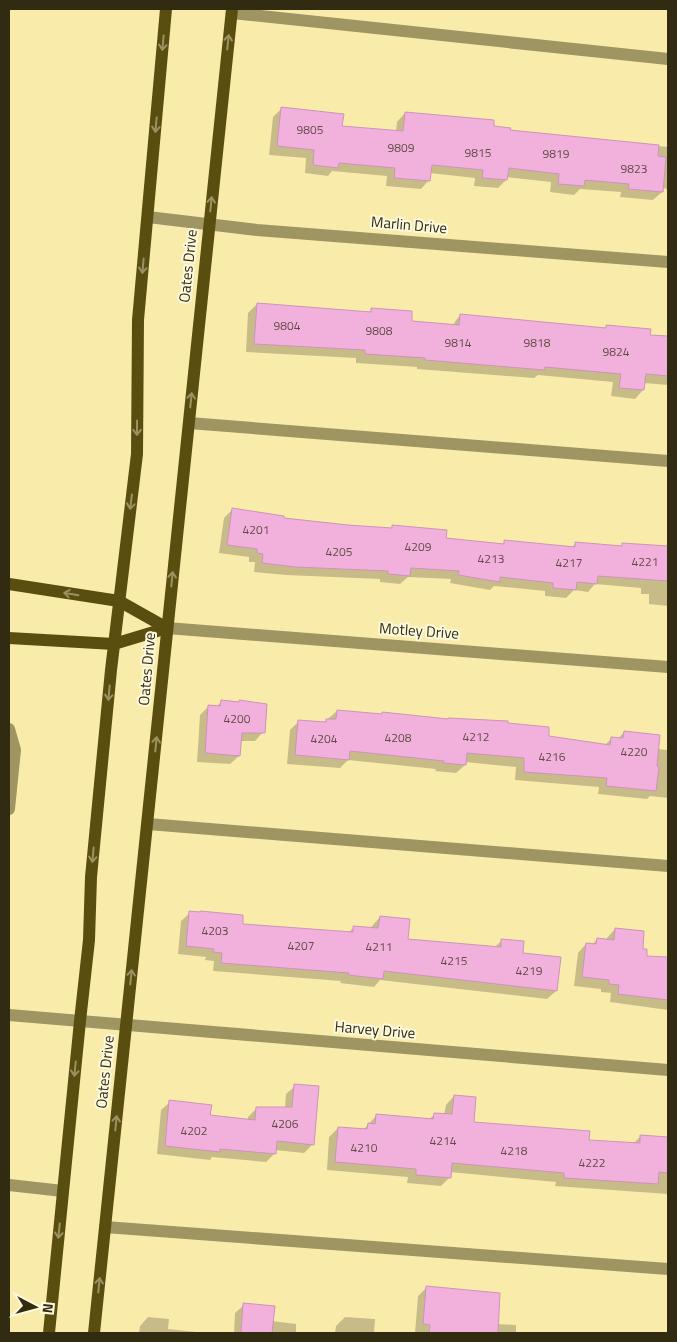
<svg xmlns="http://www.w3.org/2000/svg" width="677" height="1342" font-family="'Titillium Web',sans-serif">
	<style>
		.shadow { fill: #0003 }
		.building { fill: #f2b0dd; stroke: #cc94ba }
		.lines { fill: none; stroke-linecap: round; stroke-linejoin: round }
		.minor { stroke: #9e9562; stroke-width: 12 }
		.major { stroke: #594e10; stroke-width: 12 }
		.oneway { stroke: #9b9263 }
		.labels { text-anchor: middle; stroke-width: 4; stroke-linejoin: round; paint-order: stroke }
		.number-label { font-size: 12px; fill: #604c44 }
		.street-label { font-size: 15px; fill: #302b11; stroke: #fdf9df }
	</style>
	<rect width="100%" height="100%" fill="#f9ecaa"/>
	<!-- shadow -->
	<g class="shadow">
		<path d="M281,109L341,127L396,132L397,122L405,113L509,131L668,147V189L662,188V192L653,200L620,197L621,192L580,189L574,195L550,192L551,182L506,177V180L498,188L474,186L475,178L430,173L429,180L421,189L386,186L387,176L332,171L328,176L305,173L306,158L269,155L273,117Z"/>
		<path d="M257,304L368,313L372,309L410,322L452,326L460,315L604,329L606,327L649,336L668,337V385L644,383L643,390L635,399L611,396L613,382L538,375L534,378L417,369V367L356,363V358L246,352L248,313Z"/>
		<path d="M232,510L283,519L390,529L392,527L445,539L501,545L505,542L571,548L576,543L620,547L623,544H633L668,547V606L649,604V594H641V588L595,584L588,592L574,590L566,598L545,596V591L494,586L490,590L450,583L451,579L408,577L400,584L380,582V579L286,575L254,572L255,562H249V557L219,553L224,518Z"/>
		<path d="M240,701L263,732L255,741H240L239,756L230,764L197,762L200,715L209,706L216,707L221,702L238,703Z"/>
		<path d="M337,711L506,725L547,737L604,746L612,738L618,739L624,732L657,749L668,750V798L650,796L647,799L598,794L599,787L515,780L516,767L465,762V765L456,773L435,771L436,769L348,760L340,768L287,764L290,730L299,721L323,723Z"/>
		<path d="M190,913L241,925L348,933L354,927L371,929L372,926L380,917L407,940L494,948L502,940L556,991L547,999L380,980L374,987L340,983L341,981L213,971L214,961L205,960L206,957L178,954L181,921Z"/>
		<path d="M615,929L641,950L645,957L668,959V1010L610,1002L611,993L601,992V989L574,986L578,953L586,944L592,945L597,939L606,940L607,938Z"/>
		<path d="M295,1086L313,1144L304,1153L275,1150V1153L266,1162L212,1157L210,1160L157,1154L161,1110L170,1102L209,1116L248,1120V1117L257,1108H285L286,1094Z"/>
		<path d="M454,1096L473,1123L588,1141L633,1144L641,1136L668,1139V1194L555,1186L556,1182L450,1172V1177L441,1186L407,1183L408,1177L327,1170L329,1137L338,1128L363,1130L376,1116L428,1120L435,1114L444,1115L446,1105Z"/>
		<path d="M427,1287L497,1324L516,1325V1333H415L418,1296Z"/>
		<path d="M244,1305L272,1321L296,1324V1333H234L235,1313Z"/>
		<path d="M148,1317L169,1319L168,1329L206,1333H139L140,1326Z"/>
		<path d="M345,1317L375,1319L374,1333H335L336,1326Z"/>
	</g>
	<!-- building -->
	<g class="building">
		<path d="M281,107L344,114L342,126L403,131L405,112L494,120V126L511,128L510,130L659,145L658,156L666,157L663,192L628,189L629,184L585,180L584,186L558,184L559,174L509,168L507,180L482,178L483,170L432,165L430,181L394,178L395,168L339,163L338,168L313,165L314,150L277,146Z"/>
		<path d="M257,303L371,312V308L412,311V321L459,325L460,314L606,328V325L651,329L650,335L668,336V376L646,374L644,390L619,388L621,374L545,367L544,370L425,360V358L365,354V350L254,344Z"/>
		<path d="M232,508L284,516V518L348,525L392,528V525L447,530L446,538L504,544V540L575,547V542L622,546V543L668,546V581L598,576L597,584L577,582L576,590L553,588V583L500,577V582L458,575L459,571L411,568L410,576L388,574V571L295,567L262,563L263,554L257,553V549L227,545Z"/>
		<path d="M221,700L239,702V700L267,704L265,733H242L240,756L205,753L208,705L220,706Z"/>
		<path d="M337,710L382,714V712L448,719V718L508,721V723L549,727V736L610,745L611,737L623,738L624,731L660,735L657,766L659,767L656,791L606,786L607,778L524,772V758L467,753L466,765L443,763L444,761L350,751L349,760L295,755L298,720L326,722V719H336Z"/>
		<path d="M189,911L200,912V911L243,915V924L353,932V926L378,928L380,916L410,919L408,939L501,947V939L524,941L523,953L561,957L557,991L384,971L383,979L348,975L349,973L221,963L222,953L213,952L214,949L186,946Z"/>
		<path d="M615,928L644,931L643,949H647V956L668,957V1000L618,994L619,985L609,984V980L582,977L586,943L596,944L597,938L614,940Z"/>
		<path d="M294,1084L319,1086L314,1145L277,1141L276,1154L220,1149V1152L165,1146L169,1100L212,1105L210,1115L255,1120L256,1107H292Z"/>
		<path d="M454,1095L476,1097L474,1122L590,1131L589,1140L640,1143V1135L668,1137V1173L659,1172L658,1184L564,1178V1173L452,1163L451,1178L416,1175V1169L335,1162L338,1127L367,1129L368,1123L375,1124L376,1114L433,1119L434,1113L452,1114Z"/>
		<path d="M426,1286L500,1293L498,1333H429L430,1325L423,1324Z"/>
		<path d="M243,1303L275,1306L272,1333H241Z"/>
	</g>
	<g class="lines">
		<!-- minor -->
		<g class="minor">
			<path d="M232,13L668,59"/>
			<path d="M148,217L257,230L668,262"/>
			<path d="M189,423L668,461"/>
			<path d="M167,628L668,667"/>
			<path d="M9,729L15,750L9,809"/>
			<path d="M148,824L668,866"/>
			<path d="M9,1015L668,1070"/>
			<path d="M9,1185L63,1191"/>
			<path d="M105,1227L668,1269"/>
		</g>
		<!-- major -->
		<g class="major">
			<path d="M9,584L119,601L167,628"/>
			<path d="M9,638L114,644L167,628"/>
			<path d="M49,1333L80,1021L89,940L91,877L111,670L137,454L138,320L166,9"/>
			<path d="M94,1333L232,9"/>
		</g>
	</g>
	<!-- one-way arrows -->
	<defs><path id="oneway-shaft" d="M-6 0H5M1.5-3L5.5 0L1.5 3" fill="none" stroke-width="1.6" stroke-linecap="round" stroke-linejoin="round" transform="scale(1.25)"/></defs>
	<g class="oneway">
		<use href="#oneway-shaft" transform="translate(228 42) rotate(-84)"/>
		<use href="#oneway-shaft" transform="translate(163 43) rotate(95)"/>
		<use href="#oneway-shaft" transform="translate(156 125) rotate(95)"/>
		<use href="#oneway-shaft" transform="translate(211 204) rotate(-84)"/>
		<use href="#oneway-shaft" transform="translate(143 266) rotate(95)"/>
		<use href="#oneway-shaft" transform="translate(191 400) rotate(-84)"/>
		<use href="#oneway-shaft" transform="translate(137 428) rotate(90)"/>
		<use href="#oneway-shaft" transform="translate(131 502) rotate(97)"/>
		<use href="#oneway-shaft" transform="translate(172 579) rotate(-84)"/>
		<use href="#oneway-shaft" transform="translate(71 594) rotate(-171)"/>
		<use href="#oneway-shaft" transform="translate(109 693) rotate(95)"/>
		<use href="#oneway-shaft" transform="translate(156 744) rotate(-84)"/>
		<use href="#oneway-shaft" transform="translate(93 855) rotate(95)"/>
		<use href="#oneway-shaft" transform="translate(131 977) rotate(-84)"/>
		<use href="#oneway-shaft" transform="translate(75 1069) rotate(96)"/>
		<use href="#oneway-shaft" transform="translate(116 1123) rotate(-84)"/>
		<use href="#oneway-shaft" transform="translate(59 1231) rotate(96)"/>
		<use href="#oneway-shaft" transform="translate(99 1285) rotate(-84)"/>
	</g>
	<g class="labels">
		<!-- number labels -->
		<g class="number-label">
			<text x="310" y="134">9805</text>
			<text x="401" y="152">9809</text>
			<text x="478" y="157">9815</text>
			<text x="556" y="158">9819</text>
			<text x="634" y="173">9823</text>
			<text x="287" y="330">9804</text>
			<text x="379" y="335">9808</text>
			<text x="458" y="347">9814</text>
			<text x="537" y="347">9818</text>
			<text x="616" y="356">9824</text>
			<text x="256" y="534">4201</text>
			<text x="418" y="551">4209</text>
			<text x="339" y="556">4205</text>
			<text x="491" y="563">4213</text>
			<text x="645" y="566">4221</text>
			<text x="569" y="567">4217</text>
			<text x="237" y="723">4200</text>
			<text x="476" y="741">4212</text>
			<text x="398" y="742">4208</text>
			<text x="324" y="743">4204</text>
			<text x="634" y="756">4220</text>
			<text x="552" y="761">4216</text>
			<text x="215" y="935">4203</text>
			<text x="301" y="950">4207</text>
			<text x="379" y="951">4211</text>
			<text x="454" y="965">4215</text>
			<text x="529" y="975">4219</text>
			<text x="285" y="1128">4206</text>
			<text x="194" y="1135">4202</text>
			<text x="443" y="1145">4214</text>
			<text x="364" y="1152">4210</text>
			<text x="514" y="1155">4218</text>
			<text x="592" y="1167">4222</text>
		</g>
		<!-- street labels -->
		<g class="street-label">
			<text transform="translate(409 225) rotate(5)" y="5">Marlin Drive</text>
			<text transform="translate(188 266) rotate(-84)" y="5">Oates Drive</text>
			<text transform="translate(419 631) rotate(4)" y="5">Motley Drive</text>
			<text transform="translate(147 669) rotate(-85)" y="5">Oates Drive</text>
			<text transform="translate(375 1030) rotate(5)" y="5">Harvey Drive</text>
			<text transform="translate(105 1072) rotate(-84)" y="5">Oates Drive</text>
		</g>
	</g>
	<!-- border -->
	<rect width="677" height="1342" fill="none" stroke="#302b11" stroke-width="20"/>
	<!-- north arrow -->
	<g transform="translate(35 1307) rotate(96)" stroke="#fdf9df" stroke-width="4" paint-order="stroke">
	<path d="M0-4L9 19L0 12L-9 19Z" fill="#302b11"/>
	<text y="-8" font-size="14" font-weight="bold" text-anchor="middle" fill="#302b11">N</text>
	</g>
</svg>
